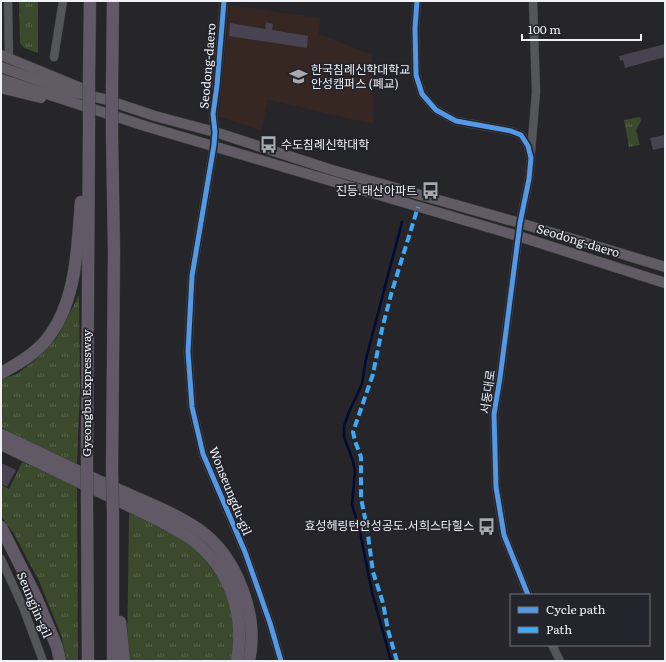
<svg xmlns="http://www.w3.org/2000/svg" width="666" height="662" font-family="Literata,'Noto Sans KR',serif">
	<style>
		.education { fill: #372723 }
		.grass { fill: url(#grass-tufts) }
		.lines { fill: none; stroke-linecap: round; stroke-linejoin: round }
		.stream { stroke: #030a33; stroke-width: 2.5 }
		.building { fill: #474350 }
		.minor-casing { stroke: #404043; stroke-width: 9 }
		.major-casing { stroke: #404043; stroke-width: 11 }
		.highway-casing { stroke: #404043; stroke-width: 13 }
		.minor { stroke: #555659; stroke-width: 8 }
		.major { stroke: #605b64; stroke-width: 10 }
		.highway { stroke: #615a66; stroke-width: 12 }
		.highway-bridge-casing { stroke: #404043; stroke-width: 13; stroke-linecap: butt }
		.highway-bridge { stroke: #615a66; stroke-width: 12 }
		.quiet { stroke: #3fa9f5; stroke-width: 4; stroke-dasharray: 8 4; stroke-linecap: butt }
		.cycleway-casing { stroke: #23242c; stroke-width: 8 }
		.cycleway { stroke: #5399e6; stroke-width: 5 }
		.labels { text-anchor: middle; stroke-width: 3.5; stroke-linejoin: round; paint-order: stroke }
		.street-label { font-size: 12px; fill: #f0f1f6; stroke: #23242c }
		.poi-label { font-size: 12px; fill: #f0f1f6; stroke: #23242c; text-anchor: start }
	</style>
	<defs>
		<pattern id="grass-tufts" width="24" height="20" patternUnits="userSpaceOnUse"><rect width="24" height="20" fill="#3b4a2d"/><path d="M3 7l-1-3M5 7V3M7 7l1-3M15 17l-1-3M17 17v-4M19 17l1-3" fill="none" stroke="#58654c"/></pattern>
	</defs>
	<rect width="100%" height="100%" fill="#25252a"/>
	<!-- education -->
	<path class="education" d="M230,5L320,18L319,34L372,55L374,124L268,100L261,130L219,117Z"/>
	<!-- grass -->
	<g class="grass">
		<path d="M19,1H38V53L24,48L20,43Z"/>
		<path d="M640,117L641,121L636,130L640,145L629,147L624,120Z"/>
		<path d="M79,295L80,389L77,464L1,428V379L17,374L35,360L56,339Z"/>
		<path d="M22,462L77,486L78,661H67L61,635L39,581L14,534L1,516V485L9,489Z"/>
		<path d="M129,513L158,526L187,542L204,558L224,587L233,606V661H127Z"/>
	</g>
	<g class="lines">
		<!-- stream -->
		<path class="stream" d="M391,661L372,592L359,527L352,505L355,471L353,461L344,437V426L349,412L362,384L366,359L402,222"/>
	</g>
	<!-- building -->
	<g class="building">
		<path d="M266,22L273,24L272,30L308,36L307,48L229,36L230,23L265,29Z"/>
		<path d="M665,44V57L625,68L623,60L620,61L619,56Z"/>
		<path d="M665,135V147L653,150L650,138Z"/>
		<path d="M1,463L16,470L7,487L1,484Z"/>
	</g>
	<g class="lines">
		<defs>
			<g id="minor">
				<path d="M8,1L9,58"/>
				<path d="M224,1L217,85L213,114L215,132L214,145L192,276L188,352L192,407L203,454L245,552L270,623L281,661"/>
				<path d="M417,1L415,28L416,75L422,94L436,110L456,121L511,131L521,135L528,146L531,158L529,179L520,223L500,378L494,414L496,487L504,535L528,595"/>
				<path d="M54,57L63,1"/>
				<path d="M531,152L536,92L533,1"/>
				<path d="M1,559L23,607L43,661"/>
				<path d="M552,645L560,661"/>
			</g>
			<g id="major">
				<path d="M1,55L86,90"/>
				<path d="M1,67L64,90L104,99L155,116L215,132L332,170L520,223L665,267"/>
				<path d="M1,79L145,126L518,236L665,283"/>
				<path d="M1,88L41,98"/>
			</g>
			<g id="highway">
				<path d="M89,77L90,1"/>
				<path d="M112,86L113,1"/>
				<path d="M1,373C18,364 35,354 47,339C77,301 77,248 81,202"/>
				<path d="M1,435C36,451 70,468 105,484C136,498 171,511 198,529C237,556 259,616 249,661"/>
				<path d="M1,444L161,521C171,527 183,533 193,540C231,570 245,615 237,661"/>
				<path d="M87,457L89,125"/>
				<path d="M112,468L114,252L112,135"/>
				<path d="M87,503L88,661"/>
				<path d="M1,527L36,597L57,647L60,661"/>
				<path d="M120,622L124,661"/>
				<path d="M113,661V514"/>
			</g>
		</defs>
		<!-- minor casing -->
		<use href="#minor" class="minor-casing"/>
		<!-- major casing -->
		<use href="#major" class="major-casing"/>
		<!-- highway casing -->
		<use href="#highway" class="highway-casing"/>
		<!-- minor -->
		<use href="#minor" class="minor"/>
		<!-- major -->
		<use href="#major" class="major"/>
		<!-- highway -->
		<use href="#highway" class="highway"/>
		<defs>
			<g id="highway-bridge">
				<path d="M112,86V135"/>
				<path d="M89,125V77"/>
				<path d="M87,457V503"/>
				<path d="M112,468L113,514"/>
			</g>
		</defs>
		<!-- highway-bridge casing -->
		<use href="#highway-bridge" class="highway-bridge-casing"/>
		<!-- highway-bridge -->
		<use href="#highway-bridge" class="highway-bridge"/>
		<!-- quiet -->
		<path class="quiet" d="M397,661L388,630L383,603L373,572L367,528L361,498V457L355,441L353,432L373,374L382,329L392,291L418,207"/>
		<defs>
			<g id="cycleway">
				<path d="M224,1L217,85L213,114L215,132L214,145L192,276L188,352L192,407L203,454L245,552L270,623L281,661"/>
				<path d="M417,1L415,28L416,75L422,94L436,110L456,121L511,131L521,135L528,146L531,158L529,179L520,223L500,378L494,414L496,487L504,535L528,595"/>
			</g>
		</defs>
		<!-- cycleway casing -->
		<use href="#cycleway" class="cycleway-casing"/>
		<!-- cycleway -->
		<use href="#cycleway" class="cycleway"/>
	</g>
	<!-- icons -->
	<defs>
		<symbol id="university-bare" viewBox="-9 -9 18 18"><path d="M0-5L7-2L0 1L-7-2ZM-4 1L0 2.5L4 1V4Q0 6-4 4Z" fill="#a9aaaf" stroke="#23242c" stroke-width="2.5" paint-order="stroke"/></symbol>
		<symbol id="bus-bare" viewBox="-9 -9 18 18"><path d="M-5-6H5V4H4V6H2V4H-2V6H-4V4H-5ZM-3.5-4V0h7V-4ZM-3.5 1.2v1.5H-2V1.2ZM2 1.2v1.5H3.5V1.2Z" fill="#a9aaaf" stroke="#23242c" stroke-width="2.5" paint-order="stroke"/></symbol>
	</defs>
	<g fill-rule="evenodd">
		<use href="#university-bare" x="286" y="64" width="25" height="25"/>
		<use href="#bus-bare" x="256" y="132" width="25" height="25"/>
		<use href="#bus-bare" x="418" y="178" width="25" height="25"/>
		<use href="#bus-bare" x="474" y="514" width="25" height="25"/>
	</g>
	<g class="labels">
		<!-- street labels -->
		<g class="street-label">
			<text transform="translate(208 66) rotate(-85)" y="4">Seodong-daero</text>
			<text transform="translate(578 241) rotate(17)" y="4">Seodong-daero</text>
			<text transform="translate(488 392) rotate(-82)" y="4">서동대로</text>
			<text transform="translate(87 393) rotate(-90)" y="4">Gyeongbu Expressway</text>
			<text transform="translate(230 491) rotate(68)" y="4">Wonseungdu-gil</text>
			<text transform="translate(34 605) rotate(67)" y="4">Seungjin-gil</text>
		</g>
		<!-- poi labels -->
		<g class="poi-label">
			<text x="311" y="74">한국침례신학대학교<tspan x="311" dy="14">안성캠퍼스 (폐교)</tspan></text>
			<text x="281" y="149">수도침례신학대학</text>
			<text x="417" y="195" text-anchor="end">진등.태산아파트</text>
			<text x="474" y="530" text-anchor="end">효성헤링턴안성공도.서희스타힐스</text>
		</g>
	</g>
	<!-- border -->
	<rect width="666" height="662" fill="none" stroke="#f0f1f6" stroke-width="4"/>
	<!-- legend -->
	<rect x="510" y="594" width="140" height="52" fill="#23242c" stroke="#75767d"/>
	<rect x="518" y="607" width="20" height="6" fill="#5399e6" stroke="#75767d"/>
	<text x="546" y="614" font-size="12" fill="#f0f1f6">Cycle path</text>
	<rect x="518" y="627" width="20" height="6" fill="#3fa9f5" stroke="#75767d"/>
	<text x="546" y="634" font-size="12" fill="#f0f1f6">Path</text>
	<!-- scale -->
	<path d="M522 34v6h119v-6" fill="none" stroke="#f0f1f6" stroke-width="2"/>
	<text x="528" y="34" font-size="12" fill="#f0f1f6" stroke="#23242c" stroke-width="3" paint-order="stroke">100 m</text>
</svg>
